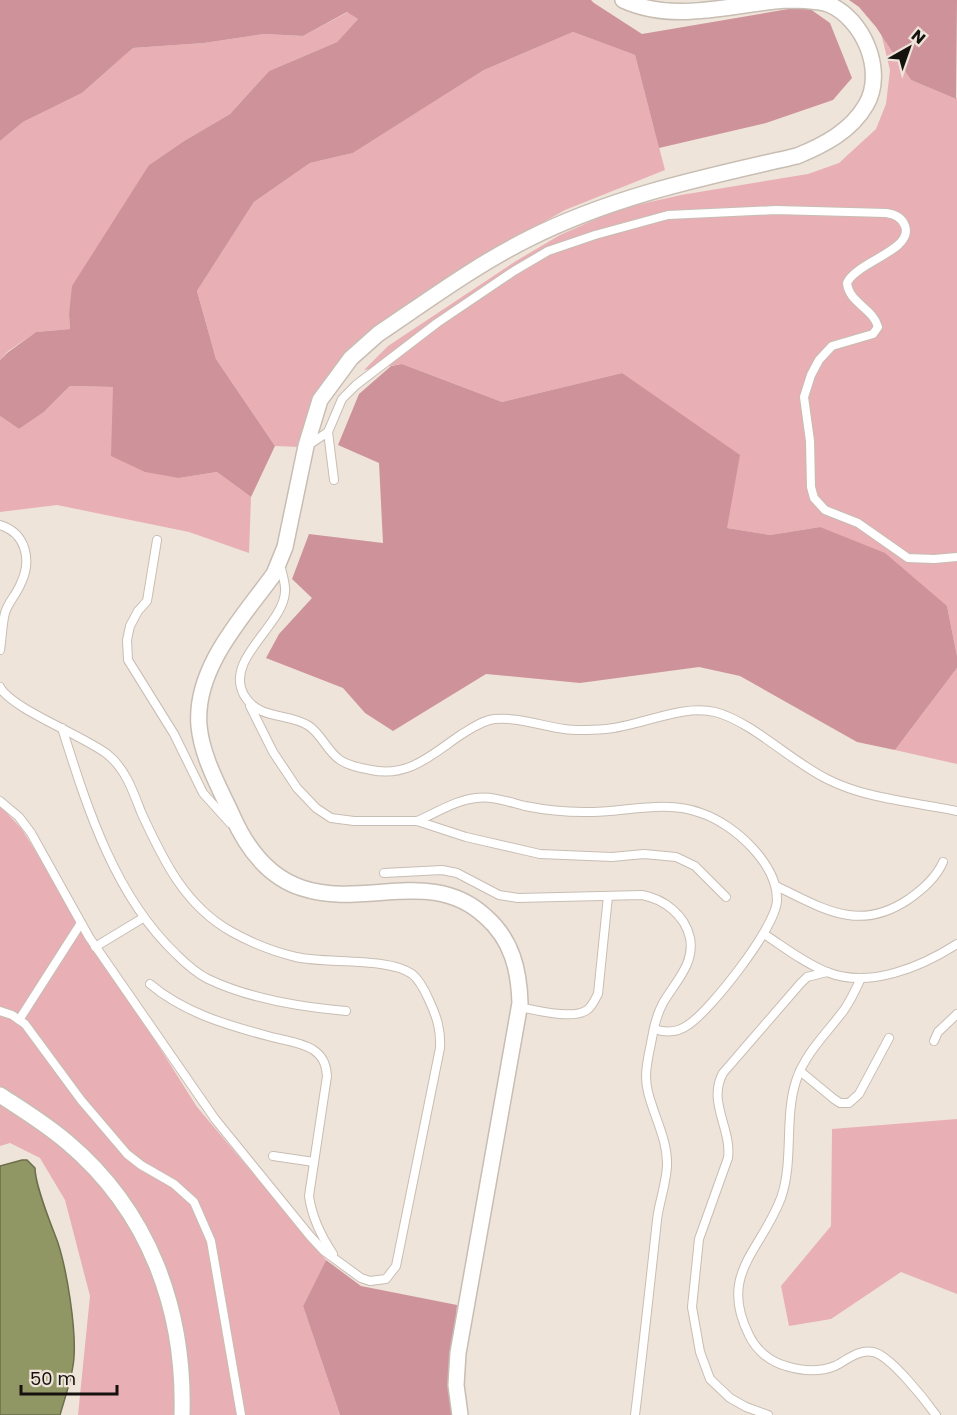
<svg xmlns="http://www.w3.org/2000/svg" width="957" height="1415" font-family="Poppins,sans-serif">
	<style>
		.green { fill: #e8afb5 }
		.forest { fill: #ce939a }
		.water { fill: #909765; stroke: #6b6f4b; stroke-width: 1.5 }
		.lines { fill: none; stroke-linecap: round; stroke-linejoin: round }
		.service-casing { stroke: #c8bdb3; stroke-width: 10 }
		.minor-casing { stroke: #c8bdb3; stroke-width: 18 }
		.service { stroke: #fff; stroke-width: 8 }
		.minor { stroke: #fff; stroke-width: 15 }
	</style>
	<rect width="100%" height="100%" fill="#efe4da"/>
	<!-- green -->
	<g class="green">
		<path d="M348,12L358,19L337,42L269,71L230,114L184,141L149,165L69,315L70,329L36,332L7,352L0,360V141L23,122L82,93L133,48L204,43L264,34L303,36Z"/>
		<path d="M573,32L635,55L665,170L565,210L524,233L368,335L337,363L314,397L299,447L275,446L216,359L197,291L254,202L310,163L353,153L484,70Z"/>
		<path d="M881,33L911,80L956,99L957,97V656L947,606L820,527L770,535L727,528L622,373L502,402L402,364L364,370L388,346L516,261L560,235L619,209L681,195L808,174L839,163L876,129L886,104L890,70Z"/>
		<path d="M70,386L113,387L179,478L217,472L251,497L249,553L189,532L57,505L0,512V416L19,429L44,412Z"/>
		<path d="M957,668V764L895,750Z"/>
		<path d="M0,806L21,828L197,1107L326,1260L303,1306L340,1415H78L90,1296L65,1200L40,1158L10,1143L0,1146Z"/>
		<path d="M957,1119V1294L901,1272L831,1319L789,1326L781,1286L831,1226L832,1129Z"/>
	</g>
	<!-- forest -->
	<g class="forest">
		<path d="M0,0H591L594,3L642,34L806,6L830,23L852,78L833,100L766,123L659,148L635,55L573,32L484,70L353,153L310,163L254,202L197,291L216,359L275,446L251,497L217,472L179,478L145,472L111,456L113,387L70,386L44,412L19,429L0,416V360L7,353L36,332L70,329L69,315L72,286L149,165L184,141L230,114L269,71L337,42L358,19L347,12L303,36L264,34L204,43L133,48L82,93L23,122L0,141Z"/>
		<path d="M849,0H957L956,99L911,80L876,27L859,7Z"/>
		<path d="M402,364L502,402L622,373L740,455L727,528L770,535L820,527L885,553L947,606L957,656V668L895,750L857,742L740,676L699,667L580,683L486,674L393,731L365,713L343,688L266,658L279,634L312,598L292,579L309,534L383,543L379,463L338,445L359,394L391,366Z"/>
		<path d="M326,1260L361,1286L457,1305L450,1379L456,1415H340L303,1306Z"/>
	</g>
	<!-- water -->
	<path class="water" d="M22,1160H27L35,1168C35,1186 51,1224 58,1243C67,1271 76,1327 74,1357C73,1376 65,1397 60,1415H0V1166Z"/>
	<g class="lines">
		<defs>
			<g id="service">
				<path d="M328,432L334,480"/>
				<path d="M307,446L328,432L342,399L356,385L437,323L514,271L548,251L595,235L668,215L776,210L886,213C894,214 902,217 905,226C914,250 856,262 847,283C849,303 873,308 878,327L873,334L832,346L819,360L811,375L804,397L810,441L811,487L814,498L825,510L858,523L908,558L934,559L957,557"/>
				<path d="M0,525C26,533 32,560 21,583C17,594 8,602 5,613C2,624 2,638 0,650"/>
				<path d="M157,540L147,601L138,611L130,626L127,640L128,660L174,734L203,793L230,823"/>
				<path d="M280,565C282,573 286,584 285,592C283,626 224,659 244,695C259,721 288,712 309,726C322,735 327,751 340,760C349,766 360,768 371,770C409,778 432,754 462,734C472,728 483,720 495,719C518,717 542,726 564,729C578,731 592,730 606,729C641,726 681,704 715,712C751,721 792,762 827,779C866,799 914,802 957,811"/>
				<path d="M0,687C10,708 84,736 107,754C125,768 133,791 141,812C163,860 185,906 232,932C252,943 274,952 296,957C325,964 389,957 412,974C420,980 425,991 429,1000C437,1017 441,1030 440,1048L396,1266L386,1279L370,1281L361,1278L324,1251L310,1236L215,1119L89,937L31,833L19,817L0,801"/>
				<path d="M250,706L273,752L297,788L316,808L331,818L354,821H417L466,837L540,854L612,857L644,854L676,857L695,866L726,897"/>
				<path d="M62,728C87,807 114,895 176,954C185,963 196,973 208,979C250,999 299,1007 346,1011"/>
				<path d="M417,821C436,813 456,800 476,798C493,796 509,802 525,806C545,810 564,812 584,812C622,813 665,799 701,813C734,824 778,864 777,901C775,928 711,1010 688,1025C677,1033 666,1033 654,1029"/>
				<path d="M384,873L442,870L457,873L499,895L518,898L642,895C664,899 685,915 690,938C695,964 675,982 663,1003C657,1014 654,1026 652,1038C649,1055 643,1074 648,1092C654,1117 668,1140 667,1166C666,1185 659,1202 657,1220C650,1285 643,1350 635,1415"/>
				<path d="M776,886C824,909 859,933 909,899C923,889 936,878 943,862"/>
				<path d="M764,934C784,947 804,963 827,972C869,989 921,967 957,944"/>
				<path d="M95,947L143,918"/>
				<path d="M861,978C856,989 851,1000 844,1010C827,1033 805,1053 796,1081C784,1118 794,1161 781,1198C761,1251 718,1274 749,1335C756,1350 770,1362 786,1366C802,1371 820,1372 835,1366C847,1360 859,1349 873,1352C890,1355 925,1400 936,1415"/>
				<path d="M150,984C183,1012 226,1025 268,1036C282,1040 300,1042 312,1049C323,1056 326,1064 327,1076L309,1196C312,1218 321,1236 333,1254"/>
				<path d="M519,1007C536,1010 573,1020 587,1010C592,1007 595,999 598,994L608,896"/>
				<path d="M0,1011L12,1015L25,1024L81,1100L127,1154L141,1165L174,1184L194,1202L211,1241L241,1415"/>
				<path d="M19,1020L81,923"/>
				<path d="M934,1041L938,1032L957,1014"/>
				<path d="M800,1071L834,1099L840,1103H849L859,1094L889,1038"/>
				<path d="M273,1156L314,1162"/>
				<path d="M768,1415L746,1407L730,1398L710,1379L700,1352L692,1307L699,1239L728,1158C732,1129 707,1102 723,1073L800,984L807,977L827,972"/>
			</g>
			<g id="minor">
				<path d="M0,1095C23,1110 46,1124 67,1142C149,1211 185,1309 182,1415"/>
				<path d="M460,1415L456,1385L458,1353L520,1003C519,970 512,940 486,917C432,866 365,909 302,888C268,877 246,847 232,815C219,787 202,757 199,726C194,668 243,617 274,574L285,547L306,446L320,400L351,358L378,334C427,301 476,265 528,239C613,196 705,177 797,156C824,145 851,131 866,105C886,71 863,18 828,4C815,0 800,0 786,0C732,4 675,24 623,0"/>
			</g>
		</defs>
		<!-- service casing -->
		<use href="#service" class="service-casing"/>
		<!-- minor casing -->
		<use href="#minor" class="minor-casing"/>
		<!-- service -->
		<use href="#service" class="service"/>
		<!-- minor -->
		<use href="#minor" class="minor"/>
	</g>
	<!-- north arrow -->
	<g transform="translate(909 48) rotate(40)" stroke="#efe4da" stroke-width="4.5" paint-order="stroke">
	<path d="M0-4.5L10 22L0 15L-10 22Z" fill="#15110e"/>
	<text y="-9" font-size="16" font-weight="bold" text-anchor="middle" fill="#15110e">N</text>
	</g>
	<!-- scale -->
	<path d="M21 1385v9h96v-9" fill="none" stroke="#15110e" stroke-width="3"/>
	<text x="30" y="1385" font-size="18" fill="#15110e" stroke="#efe4da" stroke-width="4.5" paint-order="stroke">50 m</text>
</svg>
